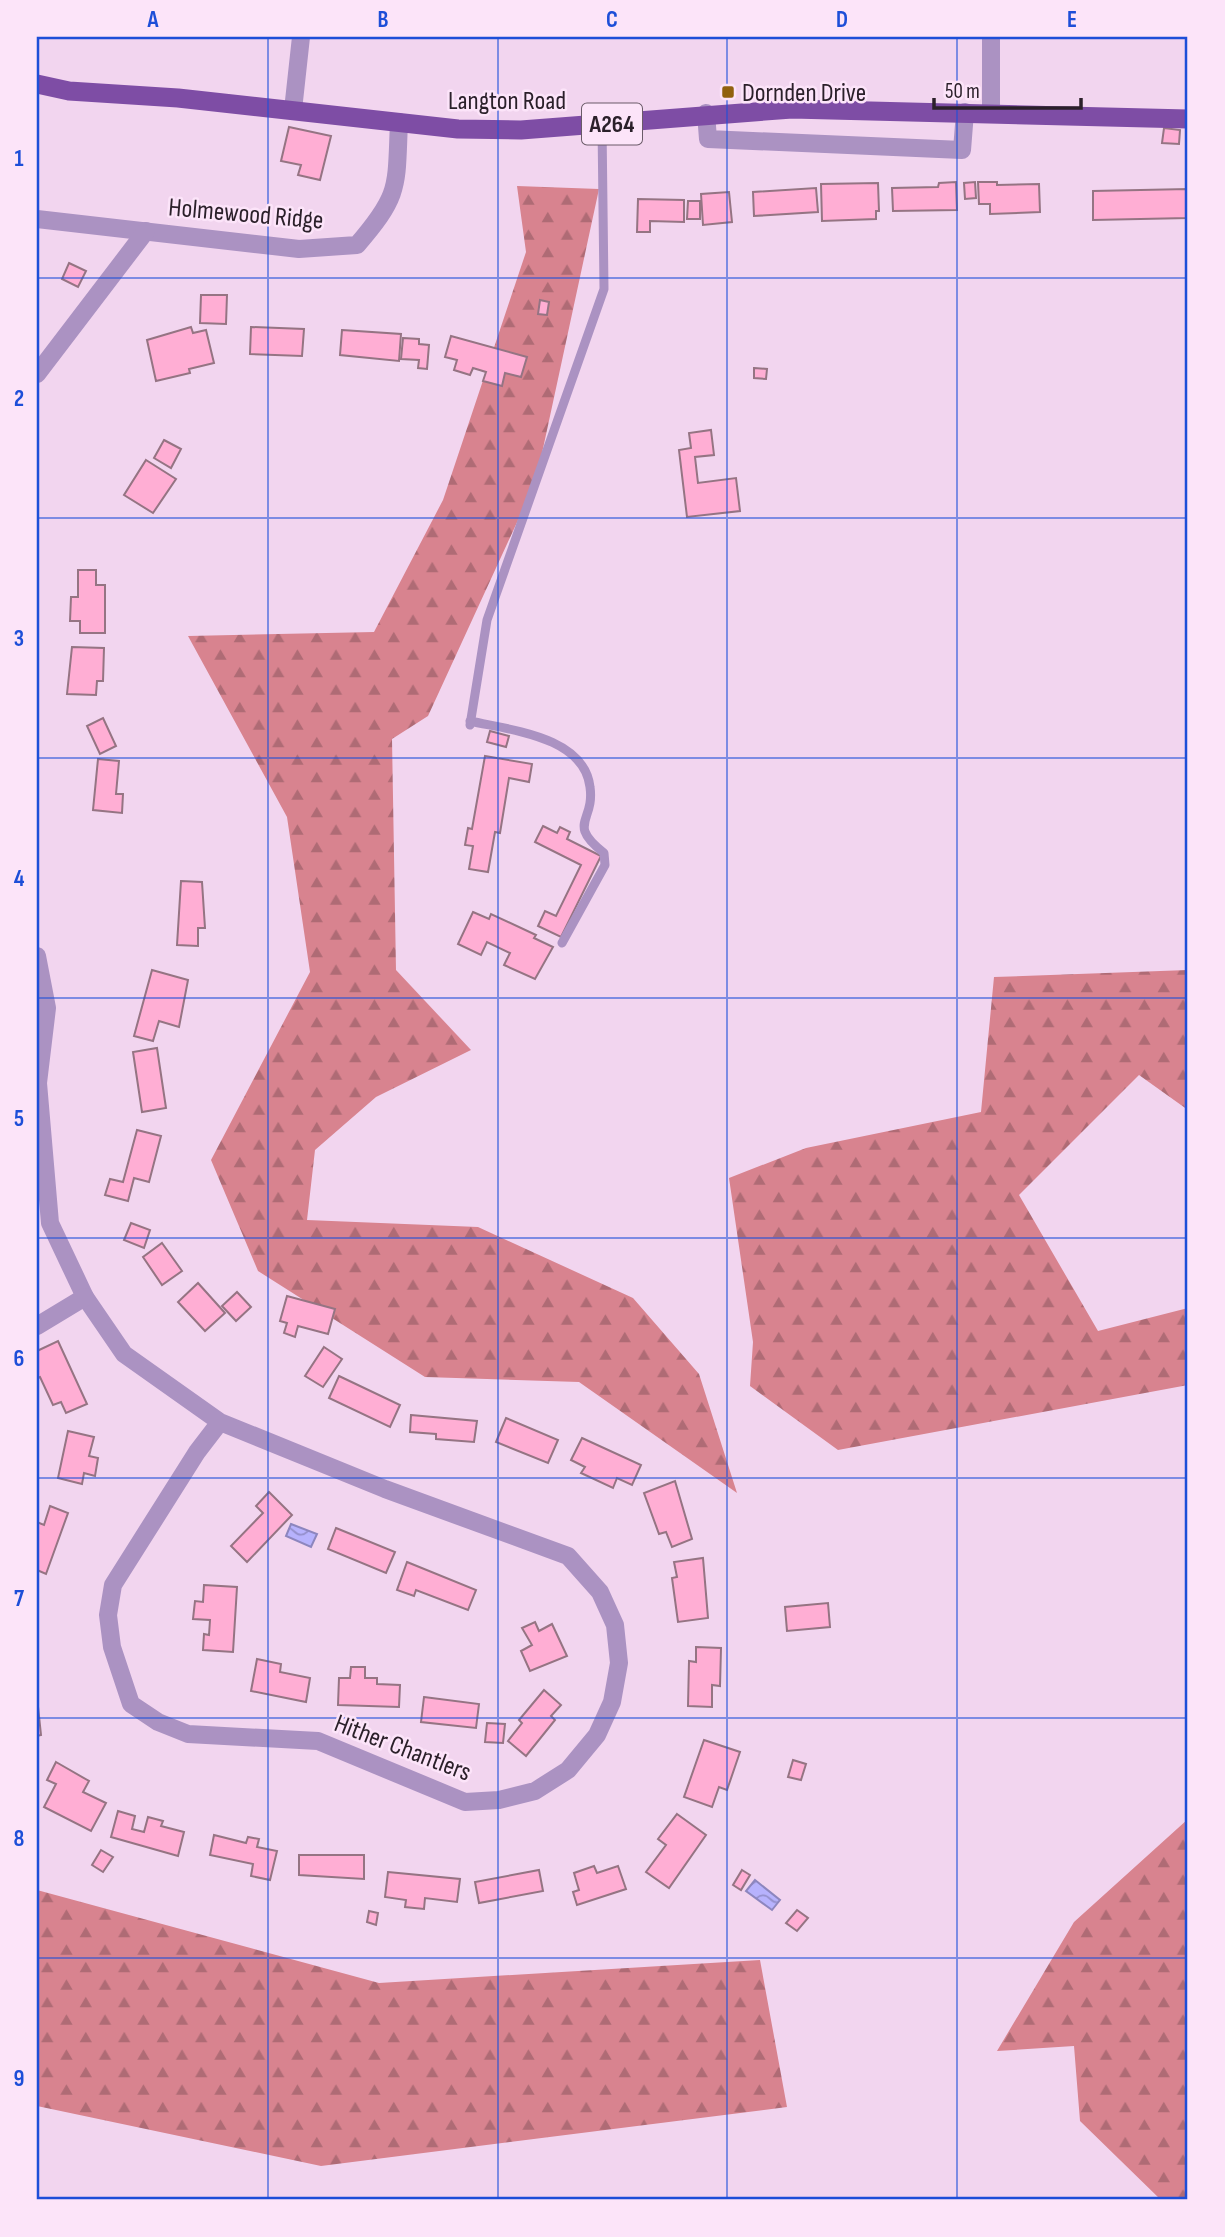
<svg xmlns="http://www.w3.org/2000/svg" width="1225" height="2237" font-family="'Sofia Sans Condensed',sans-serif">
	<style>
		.forest { fill: url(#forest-firs) }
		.water { fill: url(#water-waves); stroke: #8d86be; stroke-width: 2 }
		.building { fill: #ffaed4; stroke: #957483; stroke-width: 2 }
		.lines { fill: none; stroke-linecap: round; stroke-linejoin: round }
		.service { stroke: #ab92c2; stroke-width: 9 }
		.minor { stroke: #ab92c2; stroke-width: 18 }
		.primary { stroke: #7e4da5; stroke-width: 19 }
		.grid { fill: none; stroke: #1d4ed8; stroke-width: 2; stroke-opacity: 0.55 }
		.poi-dot { fill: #91620f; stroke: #fce4f9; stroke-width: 2.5 }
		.labels { text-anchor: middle; stroke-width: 5; stroke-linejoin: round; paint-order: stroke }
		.shield { fill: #fce4f9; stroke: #6a5b68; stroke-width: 2 }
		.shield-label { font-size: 24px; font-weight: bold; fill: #2b202a }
		.poi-label { font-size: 26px; fill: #2b202a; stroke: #fce4f9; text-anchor: start }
		.street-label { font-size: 26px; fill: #2b202a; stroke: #fce4f9 }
		.neatline { fill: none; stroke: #1d4ed8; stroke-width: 2.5 }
		.grid-label { font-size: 23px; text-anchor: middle; font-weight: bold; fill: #1d4ed8 }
	</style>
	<defs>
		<pattern id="forest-firs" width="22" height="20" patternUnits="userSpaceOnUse" patternTransform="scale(1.75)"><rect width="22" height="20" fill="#d8838f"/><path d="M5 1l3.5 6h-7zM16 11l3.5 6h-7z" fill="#af6b75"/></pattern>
		<pattern id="water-waves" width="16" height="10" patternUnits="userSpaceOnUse" patternTransform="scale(1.75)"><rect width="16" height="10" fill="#b7b2fd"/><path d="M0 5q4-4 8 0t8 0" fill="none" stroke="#9590cd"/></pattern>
	</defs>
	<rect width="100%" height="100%" fill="#f2d5ef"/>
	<!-- forest -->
	<g class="forest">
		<path d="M517,186L599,189L536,481L428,716L392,739L396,970L471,1050L376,1097L315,1150L307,1220L478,1227L633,1298L699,1374L737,1493L579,1382L425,1377L258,1271L211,1160L310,972L287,817L188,636L374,632L443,500L526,252Z"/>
		<path d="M1188,970V1110L1139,1075L1019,1195L1098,1331L1188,1308V1385L838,1450L750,1386L753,1342L729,1178L806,1148L981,1112L994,977Z"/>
		<path d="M1188,1819V2198L1161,2200L1080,2121L1074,2046L997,2051L1074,1922Z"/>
		<path d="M37,1890L379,1983L760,1960L787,2107L321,2166L37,2106Z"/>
	</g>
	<!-- water -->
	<g class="water">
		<path d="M291,1524L317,1534L311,1547L286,1536Z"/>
		<path d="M755,1880L780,1900L772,1910L746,1891Z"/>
	</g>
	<!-- building -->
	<g class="building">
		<path d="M289,127L331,136L320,180L298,175L301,165L281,161Z"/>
		<path d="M1164,128L1180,130L1179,144L1162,143Z"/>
		<path d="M956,182L957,210L893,211L892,188L938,187L939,183Z"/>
		<path d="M975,182L976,198L965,199L964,183Z"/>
		<path d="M978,182H997V185L1039,184L1040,212L990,214V204H979Z"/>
		<path d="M878,183L879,211H876V219L822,221L821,184Z"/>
		<path d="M816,188L818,212L754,216L753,192Z"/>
		<path d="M1188,189V218L1093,220V191Z"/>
		<path d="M729,192L732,222L703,225L701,194Z"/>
		<path d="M638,199L684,200V222L650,221V232H637Z"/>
		<path d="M688,201H700V219H687Z"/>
		<path d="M69,263L86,271L78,287L62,279Z"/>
		<path d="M201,295H227L226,324L200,323Z"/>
		<path d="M540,300L549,302L547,315L538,314Z"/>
		<path d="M191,327L193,333L206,330L214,363L189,369L190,373L156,381L147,340Z"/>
		<path d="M251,327L304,329L302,356L250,354Z"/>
		<path d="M342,330L401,334L399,361L340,355Z"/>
		<path d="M451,336L527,357L521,377L505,373L502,386L483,381L486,372L473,368L470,375L454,370L457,360L445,357Z"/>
		<path d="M403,338L419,339V344L429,345L427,369L418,368L419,360L401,359Z"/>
		<path d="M754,368L767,369L766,379L754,378Z"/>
		<path d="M711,430L714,455L695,457L698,483L736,478L740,511L687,517L679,450L691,448L689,433Z"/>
		<path d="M164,440L181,449L171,468L154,458Z"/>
		<path d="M146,460L176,479L153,513L124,495Z"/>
		<path d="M78,570H96V585H105V633H80V621H70L71,597H78Z"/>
		<path d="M72,647L104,648L103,681H97L96,695L67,694Z"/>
		<path d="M103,718L116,746L100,754L87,726Z"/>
		<path d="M490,731L509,736L506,747L487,742Z"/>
		<path d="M485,756L532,764L529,782L509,778L500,833L495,832L488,872L469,869L473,846L465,845L468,828L472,829Z"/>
		<path d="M98,759L119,761L116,794H123L122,813L93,810Z"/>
		<path d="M543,826L557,833L560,827L570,832L567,839L601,856L561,937L538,926L545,911L556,916L581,865L535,842Z"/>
		<path d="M181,881L202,882L205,928H198V946L177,945Z"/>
		<path d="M473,912L489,919L491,914L536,935L534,938L553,947L535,979L504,965L510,953L487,942L481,955L458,944Z"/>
		<path d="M152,970L188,980L179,1027L159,1021L153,1041L134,1036Z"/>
		<path d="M157,1048L166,1108L142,1112L133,1052Z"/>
		<path d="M137,1130L161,1136L149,1182L134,1178L128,1201L105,1195L110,1179L123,1182Z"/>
		<path d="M131,1223L150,1230L144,1248L124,1240Z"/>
		<path d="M162,1243L182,1271L162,1285L143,1257Z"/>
		<path d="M198,1283L225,1313L205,1331L178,1302Z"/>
		<path d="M237,1292L251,1307L236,1321L222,1306Z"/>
		<path d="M287,1296L335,1309L328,1334L298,1326L295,1337L284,1333L287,1323L280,1321Z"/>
		<path d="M58,1341L87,1404L66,1413L61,1402L53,1405L40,1377L37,1378V1351Z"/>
		<path d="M324,1347L342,1359L323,1387L305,1376Z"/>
		<path d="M339,1376L400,1405L390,1427L329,1398Z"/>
		<path d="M411,1415L477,1421L474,1442L436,1439V1434L410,1432Z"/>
		<path d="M506,1418L558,1440L548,1463L496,1442Z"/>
		<path d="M68,1431L94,1437L89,1456L98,1458L95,1476L84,1473L82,1484L58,1478Z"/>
		<path d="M582,1438L641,1465L632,1485L617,1478L613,1488L581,1473L585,1467L571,1460Z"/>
		<path d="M675,1481L692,1539L672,1547L666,1532L659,1534L644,1493Z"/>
		<path d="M269,1492L292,1515L247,1562L231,1546L263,1513L256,1506Z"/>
		<path d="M50,1506L68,1513L46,1574L37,1570V1522L44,1525Z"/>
		<path d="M336,1528L395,1552L386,1573L328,1549Z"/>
		<path d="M703,1558L708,1618L678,1622L672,1578L677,1577L674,1562Z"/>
		<path d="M407,1562L476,1590L468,1610L416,1590L414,1596L397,1590Z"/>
		<path d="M204,1585L237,1587L233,1652L203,1650L204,1634L209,1635L210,1620L193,1619L195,1601L203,1602Z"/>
		<path d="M828,1603L830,1627L787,1631L785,1607Z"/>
		<path d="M535,1622L539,1631L552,1624L567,1656L530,1671L521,1651L532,1645L522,1628Z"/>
		<path d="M696,1647L721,1648L720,1686L712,1685V1707L688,1706L689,1661L696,1662Z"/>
		<path d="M257,1659L281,1664L280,1672L310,1678L306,1702L251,1691Z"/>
		<path d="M351,1667H365V1678H377V1684L400,1685L399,1707L338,1705L339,1678H350Z"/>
		<path d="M544,1690L561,1705L551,1716L555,1720L526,1756L508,1741L522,1723L519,1720Z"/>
		<path d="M37,1697L41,1735L37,1736Z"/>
		<path d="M424,1697L479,1704L476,1728L421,1722Z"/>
		<path d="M487,1723L505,1724L503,1743L485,1742Z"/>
		<path d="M704,1740L740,1752L727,1790L719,1787L712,1807L684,1797Z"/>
		<path d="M793,1760L806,1764L801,1780L788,1777Z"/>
		<path d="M56,1762L89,1781L83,1792L106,1803L91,1831L44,1807L56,1784L47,1780Z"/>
		<path d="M118,1811L135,1816L132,1829L144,1832L148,1817L163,1821L161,1826L184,1832L178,1856L111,1837Z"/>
		<path d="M677,1814L706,1835L669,1888L646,1872L666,1845L658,1839Z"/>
		<path d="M214,1835L246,1843L248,1837L259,1839L257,1847L277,1851L270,1880L251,1876L253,1864L210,1855Z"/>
		<path d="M101,1850L113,1857L103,1872L92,1865Z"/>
		<path d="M299,1855H364V1879L299,1875Z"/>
		<path d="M594,1866L597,1873L618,1866L626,1889L577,1905L573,1892L579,1890L574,1873Z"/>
		<path d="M539,1870L543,1891L479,1903L475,1882Z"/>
		<path d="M742,1870L750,1875L741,1890L733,1885Z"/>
		<path d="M388,1872L460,1879L457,1902L425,1898L424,1909L405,1907L406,1900L385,1897Z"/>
		<path d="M797,1910L808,1918L797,1931L786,1923Z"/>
		<path d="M369,1911L378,1913L376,1925L367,1922Z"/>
	</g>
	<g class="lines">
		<!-- service -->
		<g class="service">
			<path d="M470,721C509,730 584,736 590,787C595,822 566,823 604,853L605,865L562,943"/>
			<path d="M470,725L487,620L604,289L602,125"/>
		</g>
		<!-- minor -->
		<g class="minor">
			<path d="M991,37V113"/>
			<path d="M293,110L301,37"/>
			<path d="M706,113L708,139L962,150L965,112"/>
			<path d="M37,219L299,249L357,245C401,194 396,187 399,122"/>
			<path d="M37,374L146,231"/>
			<path d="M37,956L47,1008L38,1083L50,1223L85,1297L124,1354L220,1422L385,1489L568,1556L600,1592L615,1625L619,1663L612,1702L597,1735L568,1770L535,1791L499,1800L465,1802L318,1741L188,1734L158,1722L131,1704L112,1647L108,1615L113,1585L197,1452L220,1422"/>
			<path d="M37,1326L85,1297"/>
		</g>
		<!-- primary -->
		<path class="primary" d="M37,84L69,91L178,98L458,129L521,130L792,109L1188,119"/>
	</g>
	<!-- grid -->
	<path class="grid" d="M268,37V2200M498,37V2200M727,37V2200M957,37V2200M37,278H1188M37,518H1188M37,758H1188M37,998H1188M37,1238H1188M37,1478H1188M37,1718H1188M37,1958H1188"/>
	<!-- markers -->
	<rect class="poi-dot" x="721" y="85" width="14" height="14" rx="3.5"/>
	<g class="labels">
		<!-- shield labels -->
		<rect class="shield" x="582" y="103.5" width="60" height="41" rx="5"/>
		<g class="shield-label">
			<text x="612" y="132">A264</text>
		</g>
		<!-- poi labels -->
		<g class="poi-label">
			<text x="742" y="101">Dornden Drive</text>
		</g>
		<!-- street labels -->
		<g class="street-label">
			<text x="507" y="109">Langton Road</text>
			<text transform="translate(246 213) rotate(5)" y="9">Holmewood Ridge</text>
			<text transform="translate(403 1747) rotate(21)" y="9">Hither Chantlers</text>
		</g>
	</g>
	<!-- border -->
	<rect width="1225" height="2237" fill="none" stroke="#fce4f9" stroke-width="77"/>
	<!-- scale -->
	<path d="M934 98v10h147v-10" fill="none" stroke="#2b202a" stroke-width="3.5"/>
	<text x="945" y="98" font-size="21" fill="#2b202a" stroke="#fce4f9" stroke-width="5" paint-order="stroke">50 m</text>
	<rect x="38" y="38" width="1148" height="2160" class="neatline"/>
	<g class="grid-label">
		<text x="153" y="27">A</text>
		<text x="383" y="27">B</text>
		<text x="612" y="27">C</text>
		<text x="842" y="27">D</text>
		<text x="1072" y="27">E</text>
		<text x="19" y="166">1</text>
		<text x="19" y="406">2</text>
		<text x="19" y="646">3</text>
		<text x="19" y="886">4</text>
		<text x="19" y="1126">5</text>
		<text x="19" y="1366">6</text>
		<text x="19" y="1606">7</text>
		<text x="19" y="1846">8</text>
		<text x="19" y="2086">9</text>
	</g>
</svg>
